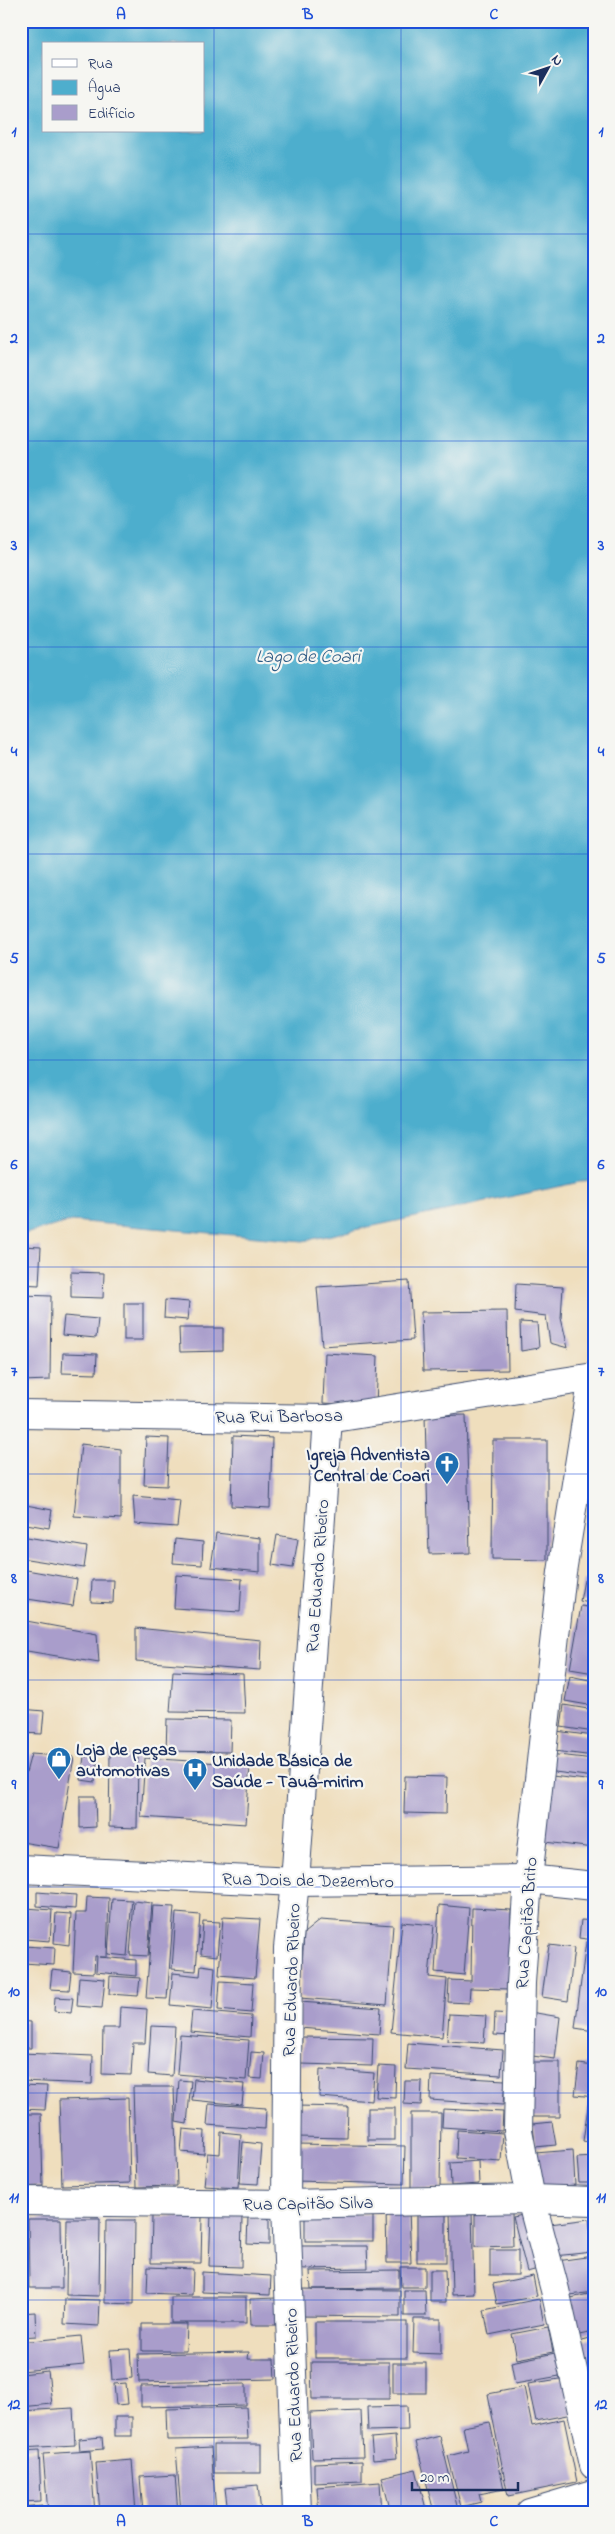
<svg xmlns="http://www.w3.org/2000/svg" width="615" height="2534" font-family="'Indie Flower',sans-serif">
	<style>
		.water { fill: #4eaecd; stroke: #346e96; fill-rule: evenodd }
		.building { fill: #a99dcb }
		.lines { fill: none; stroke-linecap: round; stroke-linejoin: round }
		.street-casing { stroke: #3b496c; stroke-width: 30 }
		.street { stroke: #fff; stroke-width: 28 }
		.grid { fill: none; stroke: #1d4ed8; stroke-width: 1; stroke-opacity: 0.55 }
		.labels { text-anchor: middle; stroke-width: 4.5; stroke-linejoin: round; paint-order: stroke }
		.street-label { font-size: 18px; fill: #1b2f5e; stroke: #f6f6f2 }
		.poi-label { font-size: 18px; font-weight: bold; fill: #1b2f5e; stroke: #f6f6f2; text-anchor: start }
		.water-label { font-size: 19px; font-style: italic; fill: #2d5b85; stroke: #f6f6f2 }
		.neatline { fill: none; stroke: #1d4ed8; stroke-width: 2 }
		.grid-label { font-size: 16px; text-anchor: middle; font-weight: bold; fill: #1d4ed8 }
	</style>
	<rect width="100%" height="100%" fill="#f6f6f2"/>
	<filter id="ink" filterUnits="userSpaceOnUse"><feTurbulence type="fractalNoise" baseFrequency=".02" numOctaves="2"/><feDisplacementMap in="SourceGraphic" scale="10" xChannelSelector="R" yChannelSelector="G"/><feConvolveMatrix kernelMatrix="1 2 1 2 8 2 1 2 1" color-interpolation-filters="sRGB"/></filter>
	<filter id="wash" filterUnits="userSpaceOnUse"><feTurbulence type="fractalNoise" baseFrequency=".0096" numOctaves="4" result="noise"/><feDisplacementMap in="SourceGraphic" scale="20" xChannelSelector="R" yChannelSelector="G"/><feGaussianBlur stdDeviation="1.12" result="paint"/><feColorMatrix in="noise" values="0 0 0 0 0 0 0 0 0 0 0 0 0 0 0 0 0 1.4 0 .05"/><feComposite in="paint" operator="in"/></filter>
	<g filter="url(#wash)">
		<rect width="100%" height="100%" fill="#efdebd"/>
		<!-- water -->
		<path class="water" d="M21,21H594V1179L303,1241L72,1221L21,1235ZM44,44H204V131H44Z"/>
		<g id="blocks">
			<!-- building -->
			<g class="building">
				<path d="M591,1231H594V1255H592Z"/>
				<path d="M21,1246L41,1247L39,1285L21,1284Z"/>
				<path d="M71,1272L104,1273L103,1298L71,1297Z"/>
				<path d="M409,1281L413,1340L322,1346L317,1287Z"/>
				<path d="M516,1284L563,1287L561,1318L568,1348L550,1343L546,1316L515,1312Z"/>
				<path d="M21,1295L51,1296L50,1380L21,1381Z"/>
				<path d="M165,1300L189,1302L187,1320L164,1318Z"/>
				<rect x="124" y="1303" width="19" height="37"/>
				<path d="M507,1311L508,1370L423,1371L421,1312Z"/>
				<path d="M64,1316L98,1319L96,1338L62,1335Z"/>
				<path d="M520,1322L537,1323L539,1348L521,1351Z"/>
				<path d="M179,1328H223V1351L180,1352Z"/>
				<path d="M63,1353L97,1354L96,1374L62,1373Z"/>
				<path d="M325,1353L378,1356L376,1406L323,1403Z"/>
				<path d="M466,1415L470,1553L429,1554L425,1416Z"/>
				<path d="M233,1436L272,1438L270,1508L231,1506Z"/>
				<path d="M146,1437L169,1438L167,1486L144,1485Z"/>
				<path d="M493,1440H547V1560L492,1559Z"/>
				<path d="M81,1444L121,1449V1519L74,1516Z"/>
				<path d="M133,1496L180,1500L177,1527L135,1524Z"/>
				<path d="M21,1504L52,1510L49,1528L21,1523Z"/>
				<path d="M216,1533L260,1538V1572L211,1567Z"/>
				<path d="M277,1535L298,1539L293,1568L272,1565Z"/>
				<path d="M21,1536L87,1547L84,1568L21,1558Z"/>
				<path d="M175,1539L203,1542L202,1565L173,1563Z"/>
				<path d="M21,1569L77,1579L73,1606L21,1598Z"/>
				<path d="M176,1575L242,1579L240,1612L174,1608Z"/>
				<path d="M92,1580H114L113,1603L91,1602Z"/>
				<path d="M584,1580L594,1581V1604L580,1601Z"/>
				<path d="M581,1606L594,1608V1673L570,1669Z"/>
				<path d="M21,1620L97,1634L99,1663L21,1650Z"/>
				<path d="M136,1628L261,1640L260,1670L136,1661Z"/>
				<path d="M173,1671L243,1674L245,1713L170,1712Z"/>
				<path d="M570,1676L594,1681V1706L565,1701Z"/>
				<path d="M564,1705L594,1710V1732L561,1727Z"/>
				<path d="M21,1709L44,1711L42,1734L21,1733Z"/>
				<path d="M167,1719L231,1720L230,1752L166,1751Z"/>
				<path d="M556,1731L594,1736V1756L554,1751Z"/>
				<path d="M31,1754L74,1757L59,1848L21,1842V1774L25,1776Z"/>
				<path d="M549,1754L594,1759V1777L547,1771Z"/>
				<path d="M110,1755L138,1756L137,1828L109,1827Z"/>
				<path d="M84,1756L98,1758L95,1782L81,1780Z"/>
				<path d="M145,1758L250,1765L246,1824L141,1817Z"/>
				<path d="M405,1776L447,1777L446,1814L404,1813Z"/>
				<path d="M552,1776L594,1781V1848L545,1842Z"/>
				<path d="M80,1796H95L96,1827L80,1828Z"/>
				<path d="M37,1892L76,1895L75,1909L37,1906Z"/>
				<path d="M87,1897L109,1898L107,1957H99L136,1960V1976L96,1972L97,1956H95L94,1973L73,1972L76,1913H86Z"/>
				<path d="M112,1899L132,1900L127,1956L108,1954Z"/>
				<path d="M134,1901L152,1903L148,1956L130,1955Z"/>
				<path d="M439,1905L469,1908L464,1975L435,1972Z"/>
				<path d="M153,1906L174,1907L167,1999L146,1998Z"/>
				<path d="M26,1908L52,1910L50,1941L24,1939Z"/>
				<path d="M472,1908L511,1910L509,1989L470,1988L469,2003L448,2002L449,1980L471,1981Z"/>
				<path d="M56,1913L71,1914L69,1945L54,1943Z"/>
				<path d="M176,1913L200,1915L196,1971L172,1969Z"/>
				<path d="M223,1917L260,1919L255,1978L219,1975Z"/>
				<path d="M320,1920L393,1925L387,2005L300,1998L304,1933Z"/>
				<path d="M581,1920L594,1921V1940L579,1938Z"/>
				<path d="M203,1921L220,1922L217,1956L201,1954Z"/>
				<path d="M402,1922L434,1925L429,1977L447,1979L442,2037L391,2032Z"/>
				<path d="M586,1942L594,1943V2031L575,2028Z"/>
				<path d="M549,1945L574,1948L568,2001L542,1997Z"/>
				<path d="M24,1946L55,1948L54,1965L23,1963Z"/>
				<path d="M201,1965L215,1967L212,2009L170,2005L173,1973L200,1976Z"/>
				<path d="M52,1970L71,1972L69,1990L50,1989Z"/>
				<path d="M110,1976L140,1978L138,1996L109,1994Z"/>
				<path d="M79,1977L105,1979L102,2008L77,2006Z"/>
				<path d="M220,1981L253,1983L251,2013L218,2010Z"/>
				<path d="M55,1997L73,1998L71,2013L54,2011Z"/>
				<path d="M300,2002L381,2008L379,2034L299,2028Z"/>
				<path d="M120,2007L147,2009L145,2043H133L131,2075L102,2074L103,2028H119Z"/>
				<path d="M192,2011L251,2016L250,2037L190,2032Z"/>
				<path d="M530,2012L560,2017L555,2059L525,2055Z"/>
				<path d="M495,2013L514,2014L512,2036L494,2035Z"/>
				<path d="M449,2014L486,2016L484,2043L447,2041Z"/>
				<path d="M21,2021L31,2022V2048H21Z"/>
				<path d="M151,2026L175,2027L172,2076L148,2074Z"/>
				<path d="M180,2035L249,2040L246,2080L177,2074Z"/>
				<path d="M302,2037L373,2038L372,2066L301,2064Z"/>
				<path d="M408,2043L503,2050L501,2075L406,2069Z"/>
				<path d="M251,2052L264,2053L262,2079L249,2078Z"/>
				<path d="M21,2053L93,2056L92,2084L21,2081Z"/>
				<path d="M525,2062H560V2117H526Z"/>
				<path d="M579,2064L594,2066V2097L575,2095Z"/>
				<path d="M378,2066L396,2067L395,2098L376,2097Z"/>
				<path d="M320,2069L374,2073L372,2101L319,2097Z"/>
				<path d="M431,2076L505,2080L503,2105L430,2100Z"/>
				<path d="M194,2079L244,2084L242,2105L192,2100Z"/>
				<path d="M179,2080L191,2081L187,2124L176,2122Z"/>
				<path d="M405,2081H422L421,2105L404,2104Z"/>
				<path d="M21,2085L47,2086L45,2110L21,2109Z"/>
				<path d="M133,2087H174L177,2186L136,2187Z"/>
				<path d="M128,2098L130,2183L62,2185L59,2100Z"/>
				<path d="M589,2100L594,2101V2143L583,2141Z"/>
				<path d="M209,2104L266,2108L265,2129L207,2125Z"/>
				<path d="M296,2106L348,2107L347,2138L296,2137Z"/>
				<rect x="368" y="2108" width="27" height="32"/>
				<path d="M443,2109L503,2112L502,2131L442,2127Z"/>
				<path d="M411,2113H441L440,2189L411,2188Z"/>
				<path d="M21,2114H41L43,2186L21,2187Z"/>
				<path d="M552,2122L556,2145L535,2147L533,2124Z"/>
				<path d="M183,2129L205,2131L204,2154L181,2152Z"/>
				<path d="M457,2130L503,2133L501,2161L456,2158Z"/>
				<path d="M221,2132L241,2134L238,2188L204,2186L207,2153L220,2154Z"/>
				<path d="M243,2142L261,2144L258,2184L240,2183Z"/>
				<path d="M297,2144L405,2146L404,2184L296,2181Z"/>
				<path d="M573,2150L575,2185L537,2188L535,2153Z"/>
				<path d="M594,2157V2183H579L577,2158Z"/>
				<path d="M478,2161L479,2184L451,2186L450,2163Z"/>
				<path d="M386,2209H409L411,2263H387Z"/>
				<rect x="417" y="2211" width="29" height="51"/>
				<path d="M472,2211L474,2294L452,2295L450,2212Z"/>
				<path d="M475,2213H512L513,2246L475,2247Z"/>
				<path d="M533,2213L545,2267L527,2272L513,2217Z"/>
				<path d="M211,2214L242,2215L241,2267L209,2266Z"/>
				<rect x="305" y="2214" width="68" height="27"/>
				<path d="M152,2216L202,2217L201,2263H151Z"/>
				<path d="M248,2217L269,2218V2245L247,2244Z"/>
				<path d="M28,2219H61L62,2288H29Z"/>
				<path d="M67,2219H100L99,2296L66,2295Z"/>
				<path d="M589,2219L593,2252L554,2256L550,2224Z"/>
				<path d="M106,2220H135L134,2304L105,2303Z"/>
				<path d="M297,2246H367L368,2268L297,2269Z"/>
				<rect x="21" y="2250" width="2" height="35"/>
				<rect x="490" y="2250" width="28" height="25"/>
				<path d="M593,2256L594,2292L562,2296L557,2261Z"/>
				<path d="M148,2267L193,2269L192,2295L147,2293Z"/>
				<path d="M400,2267H425V2287H401Z"/>
				<path d="M399,2270V2288L311,2289L310,2271Z"/>
				<path d="M430,2270H445L446,2302H430Z"/>
				<path d="M202,2272L271,2276L270,2295L202,2292Z"/>
				<path d="M533,2276L537,2296L497,2304L493,2284Z"/>
				<path d="M297,2289L400,2290V2317L297,2316Z"/>
				<path d="M404,2290H425L426,2316H404Z"/>
				<path d="M593,2293L594,2332L579,2335L571,2298Z"/>
				<rect x="171" y="2297" width="75" height="26"/>
				<path d="M277,2298L278,2325H251L250,2299Z"/>
				<path d="M65,2299L100,2300L99,2326L64,2324Z"/>
				<path d="M539,2299L544,2324L489,2335L484,2310Z"/>
				<path d="M35,2312L36,2336L21,2337V2313Z"/>
				<path d="M414,2319H441V2354L413,2353Z"/>
				<rect x="315" y="2322" width="92" height="36"/>
				<path d="M142,2324H187L186,2351H142Z"/>
				<path d="M548,2327L553,2352L517,2359L512,2334Z"/>
				<path d="M81,2336L84,2365L21,2371V2342Z"/>
				<path d="M594,2338V2385L585,2387L575,2343Z"/>
				<path d="M130,2349L132,2378L112,2380L110,2350Z"/>
				<path d="M249,2352L248,2359H274L275,2379L139,2382L138,2354Z"/>
				<path d="M560,2352L565,2375L515,2384L511,2362Z"/>
				<path d="M311,2362H389V2399H312Z"/>
				<rect x="393" y="2363" width="33" height="30"/>
				<path d="M48,2371L52,2404L21,2407V2374Z"/>
				<path d="M565,2378L572,2414L536,2421L528,2384Z"/>
				<path d="M126,2383L128,2404L116,2405L114,2384Z"/>
				<path d="M246,2384V2405L141,2407V2386Z"/>
				<path d="M524,2387L532,2426L564,2419L577,2482L508,2496L488,2394Z"/>
				<path d="M407,2406L408,2430L368,2431L367,2407Z"/>
				<path d="M246,2407L248,2439L167,2440L166,2409Z"/>
				<path d="M73,2408L75,2445L21,2448V2411Z"/>
				<path d="M361,2411L363,2457L312,2458L310,2413Z"/>
				<rect x="115" y="2417" width="17" height="19"/>
				<path d="M490,2422L504,2489L479,2494L481,2502L461,2507L448,2456L468,2451L463,2427Z"/>
				<path d="M395,2436L397,2458L373,2460L371,2438Z"/>
				<path d="M440,2436L457,2506L434,2512L416,2442Z"/>
				<path d="M102,2437L103,2449L80,2451L79,2439Z"/>
				<rect x="214" y="2444" width="47" height="29"/>
				<path d="M211,2447L216,2513H181L176,2449Z"/>
				<path d="M39,2450L41,2501L21,2502V2451Z"/>
				<path d="M90,2451L95,2513H48L43,2454Z"/>
				<path d="M132,2460L136,2513H100L96,2463Z"/>
				<path d="M362,2461V2481L314,2483V2463Z"/>
				<path d="M416,2469L427,2513H391L382,2477Z"/>
				<path d="M175,2475L178,2513H143L140,2477Z"/>
				<path d="M380,2482L382,2513H319L317,2487Z"/>
				<path d="M258,2485L261,2513H228L225,2488Z"/>
				<path d="M42,2505L43,2513H21V2507Z"/>
			</g>
		</g>
	</g>
	<g filter="url(#ink)">
		<use href="#blocks" fill-opacity="0" stroke="#3b496c" stroke-width="1"/>
		<g class="lines">
			<defs>
				<g id="street">
					<path d="M593,1377L562,1572L528,1879L521,1983L518,2130L531,2199L555,2290L594,2465"/>
					<path d="M21,1414L328,1419L594,1377"/>
					<path d="M21,1869L295,1882L528,1879L594,1886"/>
					<path d="M21,2201L286,2204L531,2199L594,2201"/>
					<path d="M297,2513L286,2204L288,1948L295,1882L328,1419"/>
					<path d="M530,2513L594,2494"/>
				</g>
			</defs>
			<!-- street casing -->
			<use href="#street" class="street-casing"/>
			<!-- street -->
			<use href="#street" class="street"/>
		</g>
	</g>
	<!-- grid -->
	<path class="grid" d="M214,21V2513M401,21V2513M21,234H594M21,441H594M21,647H594M21,854H594M21,1060H594M21,1267H594M21,1474H594M21,1680H594M21,1887H594M21,2093H594M21,2300H594"/>
	<!-- icons -->
	<defs>
		<symbol id="church-pin" viewBox="-11 -11 22 30"><path d="M0 17L-7.5 6A9.5 9.5 0 1 1 7.5 6Z" fill="#1f6fb2" stroke="#f6f6f2"/><path d="M-1.2-6h2.4v3.5h3.3v2.4h-3.3V6h-2.4V-.1h-3.3v-2.4h3.3Z" fill="#fff"/></symbol>
		<symbol id="shop-pin" viewBox="-11 -11 22 30"><path d="M0 17L-7.5 6A9.5 9.5 0 1 1 7.5 6Z" fill="#1f6fb2" stroke="#f6f6f2"/><path d="M-5-2.5h2.3a2.7 3.5 0 0 1 5.4 0H5L5.5 6h-11ZM-1.5-2.5h3a1.5 2.3 0 0 0-3 0Z" fill="#fff"/></symbol>
		<symbol id="hospital-pin" viewBox="-11 -11 22 30"><path d="M0 17L-7.5 6A9.5 9.5 0 1 1 7.5 6Z" fill="#1f6fb2" stroke="#f6f6f2"/><path d="M-5-5h3v3.5h4V-5h3V5h-3V1.5h-4V5h-3Z" fill="#fff"/></symbol>
	</defs>
	<g fill-rule="evenodd">
		<use href="#church-pin" x="433" y="1450" width="28" height="38"/>
		<use href="#shop-pin" x="45" y="1745" width="28" height="38"/>
		<use href="#hospital-pin" x="181" y="1756" width="28" height="38"/>
	</g>
	<g class="labels">
		<!-- street labels -->
		<g class="street-label">
			<text transform="translate(279 1416) rotate(-1)" y="6">Rua Rui Barbosa</text>
			<text transform="translate(317 1576) rotate(-86)" y="6">Rua Eduardo Ribeiro</text>
			<text transform="translate(308 1880) rotate(1)" y="6">Rua Dois de Dezembro</text>
			<text transform="translate(526 1923) rotate(-86)" y="6">Rua Capitão Brito</text>
			<text transform="translate(291 1980) rotate(-88)" y="6">Rua Eduardo Ribeiro</text>
			<text transform="translate(308 2203) rotate(-1)" y="6">Rua Capitão Silva</text>
			<text transform="translate(293 2385) rotate(-92)" y="6">Rua Eduardo Ribeiro</text>
		</g>
		<!-- poi labels -->
		<g class="poi-label">
			<text x="430" y="1460" text-anchor="end">Igreja Adventista<tspan x="430" dy="21">Central de Coari</tspan></text>
			<text x="76" y="1755">Loja de peças<tspan x="76" dy="21">automotivas</tspan></text>
			<text x="212" y="1766">Unidade Básica de<tspan x="212" dy="21">Saúde - Tauá-mirim</tspan></text>
		</g>
		<!-- water labels -->
		<g class="water-label">
			<text x="308" y="662">Lago de Coari</text>
		</g>
	</g>
	<!-- margin -->
	<rect width="615" height="2534" fill="none" stroke="#f6f6f2" stroke-width="55"/>
	<!-- legend -->
	<rect x="42" y="42" width="162" height="90" fill="#f6f6f2" stroke="#9ea6b7"/>
	<rect x="52" y="59" width="25" height="8" fill="#ffffff" stroke="#9ea6b7"/>
	<text x="88" y="68" font-size="15" fill="#1b2f5e">Rua</text>
	<rect x="52" y="80" width="25" height="15" fill="#4eaecd" stroke="#9ea6b7"/>
	<text x="88" y="92" font-size="15" fill="#1b2f5e">Água</text>
	<rect x="52" y="105" width="25" height="15" fill="#a99dcb" stroke="#9ea6b7"/>
	<text x="88" y="118" font-size="15" fill="#1b2f5e">Edifício</text>
	<!-- north arrow -->
	<g transform="translate(548 68) rotate(50)" stroke="#f6f6f2" stroke-width="4" paint-order="stroke">
	<path d="M0-4L9 19L0 12L-9 19Z" fill="#1b2f5e"/>
	<text y="-8" font-size="14" font-weight="bold" text-anchor="middle" fill="#1b2f5e">N</text>
	</g>
	<!-- scale -->
	<path d="M412 2482v8h106v-8" fill="none" stroke="#1b2f5e" stroke-width="2.5"/>
	<text x="420" y="2482" font-size="15" fill="#1b2f5e" stroke="#f6f6f2" stroke-width="4" paint-order="stroke">20 m</text>
	<rect x="28" y="28" width="560" height="2478" class="neatline"/>
	<g class="grid-label">
		<text x="121" y="19">A</text>
		<text x="308" y="19">B</text>
		<text x="494" y="19">C</text>
		<text x="14" y="136">1</text>
		<text x="601" y="136">1</text>
		<text x="14" y="343">2</text>
		<text x="601" y="343">2</text>
		<text x="14" y="550">3</text>
		<text x="601" y="550">3</text>
		<text x="14" y="756">4</text>
		<text x="601" y="756">4</text>
		<text x="14" y="963">5</text>
		<text x="601" y="963">5</text>
		<text x="14" y="1169">6</text>
		<text x="601" y="1169">6</text>
		<text x="14" y="1376">7</text>
		<text x="601" y="1376">7</text>
		<text x="14" y="1583">8</text>
		<text x="601" y="1583">8</text>
		<text x="14" y="1789">9</text>
		<text x="601" y="1789">9</text>
		<text x="14" y="1996">10</text>
		<text x="601" y="1996">10</text>
		<text x="14" y="2202">11</text>
		<text x="601" y="2202">11</text>
		<text x="14" y="2409">12</text>
		<text x="601" y="2409">12</text>
		<text x="121" y="2526">A</text>
		<text x="308" y="2526">B</text>
		<text x="494" y="2526">C</text>
	</g>
</svg>
